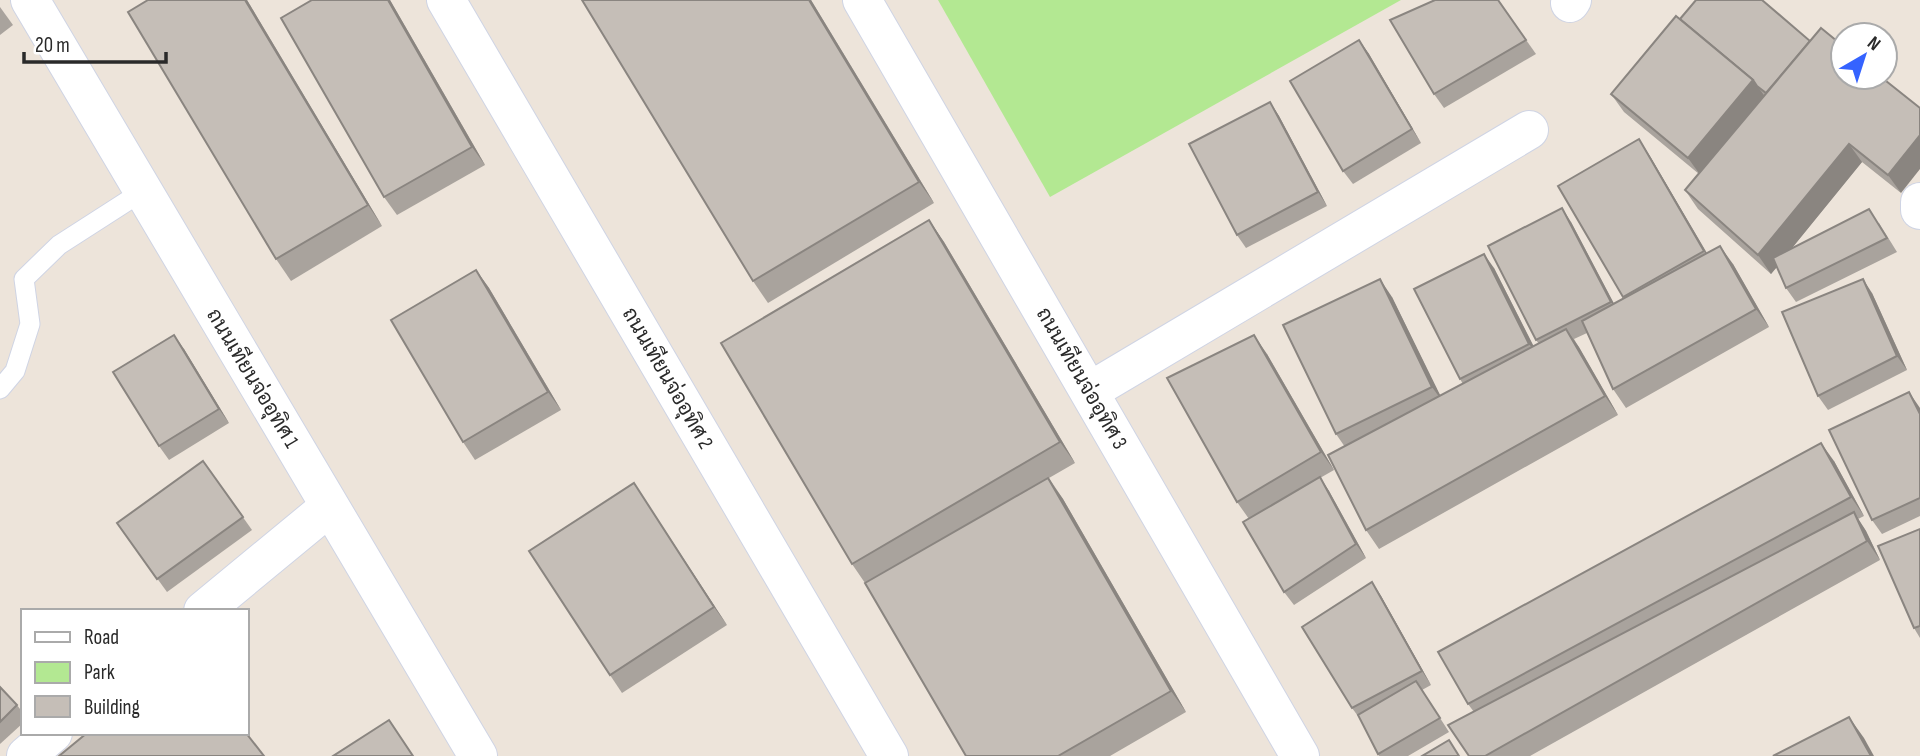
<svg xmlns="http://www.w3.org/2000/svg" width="1920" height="756" font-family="'Sofia Sans Condensed',Sarabun,sans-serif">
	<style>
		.green { fill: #b3e892 }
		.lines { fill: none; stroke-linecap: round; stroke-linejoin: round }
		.service-casing { stroke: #cfd4e4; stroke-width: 21 }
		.minor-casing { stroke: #cfd4e4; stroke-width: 40 }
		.service { stroke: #fff; stroke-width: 19 }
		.minor { stroke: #fff; stroke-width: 38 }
		.wall { fill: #a9a39d }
		.shaded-wall { fill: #8a8580 }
		.building { fill: #c5beb7; stroke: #8a8580; stroke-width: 2 }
		.labels { text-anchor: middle; stroke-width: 5; stroke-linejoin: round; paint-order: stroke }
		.street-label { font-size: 21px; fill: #2a2a2a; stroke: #fff }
	</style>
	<rect width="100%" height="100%" fill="#ede4da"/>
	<!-- green -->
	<path class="green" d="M938,0H1401L1050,197Z"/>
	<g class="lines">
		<defs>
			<path id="service" d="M0,389L15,371L30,324L24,279L59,245L143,191"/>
			<g id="minor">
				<path d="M30,0L478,756"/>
				<path d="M446,0L889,756"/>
				<path d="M862,0L1300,756"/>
				<path d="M1570,3L1572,0"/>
				<path d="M1920,202V210"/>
				<path d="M1090,391L1529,130"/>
				<path d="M203,611L329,507"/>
				<path d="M26,756L53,733"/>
			</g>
		</defs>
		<!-- service casing -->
		<use href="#service" class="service-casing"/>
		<!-- minor casing -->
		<use href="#minor" class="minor-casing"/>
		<!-- service -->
		<use href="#service" class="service"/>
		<!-- minor -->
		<use href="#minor" class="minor"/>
	</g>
	<!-- wall -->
	<g class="wall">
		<path d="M247,0L382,226L291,281L276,259Z"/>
		<path d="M390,0L485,165L397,215L384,197Z"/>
		<path d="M811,0L934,203L768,303L753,281Z"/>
		<path d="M1498,0L1536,54L1444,108L1434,94Z"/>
		<path d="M0,7L13,25L0,35Z"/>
		<path d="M1680,19L1810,41L1901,193L1862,162L1791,249L1879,223L1897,252L1796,302L1786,288L1777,267L1771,274L1698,209L1685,190L1699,174L1624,112L1611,94Z"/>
		<path d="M1359,40L1369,54L1421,143L1353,184L1343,171Z"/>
		<path d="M1270,102L1279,116L1327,206L1246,248L1237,235Z"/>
		<path d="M1639,139L1651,158L1707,253L1733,264L1769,327L1626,408L1613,389L1587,333L1574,339L1618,415L1379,549L1366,530L1345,447L1336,434L1392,297L1440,396L1463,384L1460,379L1494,268L1534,347L1539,344L1536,340L1571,222L1614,304L1624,298L1558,186Z"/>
		<path d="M929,220L944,242L1075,463L1049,478L1063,499L1186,712L1110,756H966L865,583L852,564Z"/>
		<path d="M476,270L489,288L561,410L475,460L463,442Z"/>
		<path d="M1872,293L1907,370L1828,410L1818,396Z"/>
		<path d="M184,349L229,423L169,460L159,446Z"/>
		<path d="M1267,354L1334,470L1320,478L1329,491L1366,558L1294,605L1284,592L1249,519L1237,502Z"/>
		<path d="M1920,408V516L1882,534L1872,520Z"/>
		<path d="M203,461L252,530L167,592L117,523Z"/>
		<path d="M1834,461L1864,516L1858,519L1866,531L1880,560L1530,756H1469L1474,712L1468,704Z"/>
		<path d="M634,483L727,625L622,693L610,675Z"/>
		<path d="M1920,529V638L1914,628Z"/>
		<path d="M1372,582L1381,596L1431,685L1422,690L1449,732L1408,756H1379L1361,720L1352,708Z"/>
		<path d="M0,687L17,705L23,713V723L0,744Z"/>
	</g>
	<!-- shaded-wall -->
	<g class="shaded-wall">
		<path d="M245,0H247L382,226L368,205Z"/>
		<path d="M388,0H390L485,165L472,147Z"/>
		<path d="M809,0H811L934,203L919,182Z"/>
		<path d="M1359,40L1369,54L1421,143L1412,129Z"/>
		<path d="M1753,80L1766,98L1701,176L1688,158Z"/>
		<path d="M1270,102L1279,116L1327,206L1318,192Z"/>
		<path d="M1920,135V169L1901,193L1888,175Z"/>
		<path d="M1639,139L1651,158L1716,269L1704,251Z"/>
		<path d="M1849,144L1862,162L1771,274L1758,255Z"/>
		<path d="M1562,208L1571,222L1620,315L1611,302Z"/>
		<path d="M929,220L944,242L1075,463L1060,442Z"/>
		<path d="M1720,246L1733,264L1769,327L1756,309Z"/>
		<path d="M1484,254L1494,268L1539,357L1529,344Z"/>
		<path d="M476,270L489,288L561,410L548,392Z"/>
		<path d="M1380,279L1392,297L1445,405L1432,387Z"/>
		<path d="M1863,279L1872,293L1907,370L1897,356Z"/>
		<path d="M1566,329L1579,347L1618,415L1605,396Z"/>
		<path d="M174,335L184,349L229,423L219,409Z"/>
		<path d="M1254,335L1267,354L1334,470L1321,452Z"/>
		<path d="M1909,392L1920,408V414Z"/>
		<path d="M1821,443L1834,461L1864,516L1851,497Z"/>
		<path d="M1320,477L1329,491L1366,558L1356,544Z"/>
		<path d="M1048,478L1063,499L1186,712L1171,691Z"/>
		<path d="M634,483L646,502L727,625L714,607Z"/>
		<path d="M1854,512L1866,531L1880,560L1867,541Z"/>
		<path d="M1372,582L1381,596L1431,685L1422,671Z"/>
		<path d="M1849,717L1864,738L1874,756H1871Z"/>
	</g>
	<!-- building -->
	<g class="building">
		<path d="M148,0H245L368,205L276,259L128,12Z"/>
		<path d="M312,0H388L472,147L384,197L281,18Z"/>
		<path d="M582,0H809L919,182L753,281Z"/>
		<path d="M1435,0H1498L1526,40L1434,94L1390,20Z"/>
		<path d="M1696,0H1762L1810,41L1766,93L1757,86L1753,80L1680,19Z"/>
		<path d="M1676,16L1753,80L1688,158L1611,94Z"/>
		<path d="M1821,28L1843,46V77H1881L1920,108V135L1888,175L1849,144L1758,255L1685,190Z"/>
		<path d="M1359,40L1412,129L1343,171L1290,81Z"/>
		<path d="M1270,102L1318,192L1237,235L1189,144Z"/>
		<path d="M1639,139L1704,251L1623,297L1558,186Z"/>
		<path d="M1562,208L1611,302L1536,340L1488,246Z"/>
		<path d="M1869,209L1887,238L1786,288L1773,258Z"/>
		<path d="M929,220L1060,442L852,564L721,343Z"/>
		<path d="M1720,246L1756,309L1613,389L1582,321Z"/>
		<path d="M1484,254L1529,344L1460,379L1414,289Z"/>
		<path d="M476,270L548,392L463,442L391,320Z"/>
		<path d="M1380,279L1432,387L1336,434L1283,325Z"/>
		<path d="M1863,279L1897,356L1818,396L1782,312Z"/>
		<path d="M1566,329L1605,396L1366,530L1328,455Z"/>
		<path d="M174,335L219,409L159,446L113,372Z"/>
		<path d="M1254,335L1321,452L1237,502L1167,378Z"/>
		<path d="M1909,392L1920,414V498L1872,520L1829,430Z"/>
		<path d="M1821,443L1851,497L1468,704L1438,652Z"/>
		<path d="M203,461L243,517L157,579L117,523Z"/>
		<path d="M1320,477L1356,544L1284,592L1243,522Z"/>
		<path d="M1048,478L1171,691L1058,756H966L865,583Z"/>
		<path d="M634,483L714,607L610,675L529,551Z"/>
		<path d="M1854,512L1867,541L1485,756H1469L1448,725Z"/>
		<path d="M1920,529V626L1914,628L1878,546Z"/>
		<path d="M1372,582L1422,671L1352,708L1302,627Z"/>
		<path d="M1416,681L1440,718L1378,754L1358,715Z"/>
		<path d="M0,687L17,705L0,722Z"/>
		<path d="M1849,717L1871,756H1773Z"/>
		<path d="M389,720L413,756H333Z"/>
		<path d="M87,733H246L264,756H59Z"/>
		<path d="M1449,740L1459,756H1422Z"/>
	</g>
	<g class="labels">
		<!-- street labels -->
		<g class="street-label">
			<text transform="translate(253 378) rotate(59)" y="7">ถนนเทียนจ่ออุทิศ 1</text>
			<text transform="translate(668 378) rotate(60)" y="7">ถนนเทียนจ่ออุทิศ 2</text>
			<text transform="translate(1082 378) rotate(60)" y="7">ถนนเทียนจ่ออุทิศ 3</text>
		</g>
	</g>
	<!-- legend -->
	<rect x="21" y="609" width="228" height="126" fill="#ffffff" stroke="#aaaaaa" stroke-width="2"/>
	<rect x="35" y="632" width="35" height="10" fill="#ffffff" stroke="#aaaaaa" stroke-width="2"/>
	<text x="84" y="644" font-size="21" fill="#2a2a2a">Road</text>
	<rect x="35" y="662" width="35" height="21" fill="#b3e892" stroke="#aaaaaa" stroke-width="2"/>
	<text x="84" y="679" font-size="21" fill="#2a2a2a">Park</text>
	<rect x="35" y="696" width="35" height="21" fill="#c5beb7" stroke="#aaaaaa" stroke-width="2"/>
	<text x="84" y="714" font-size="21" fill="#2a2a2a">Building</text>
	<!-- north arrow -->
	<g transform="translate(1864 56) rotate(39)"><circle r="33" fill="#ffffff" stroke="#aaaaaa" stroke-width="2"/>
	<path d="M0-5L12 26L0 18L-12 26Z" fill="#3563ff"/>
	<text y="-10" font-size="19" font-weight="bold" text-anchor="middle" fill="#2a2a2a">N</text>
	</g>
	<!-- scale -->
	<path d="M24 52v10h142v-10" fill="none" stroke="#2a2a2a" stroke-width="3.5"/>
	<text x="35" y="52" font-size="21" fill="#2a2a2a" stroke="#ffffff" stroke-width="5" paint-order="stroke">20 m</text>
</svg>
